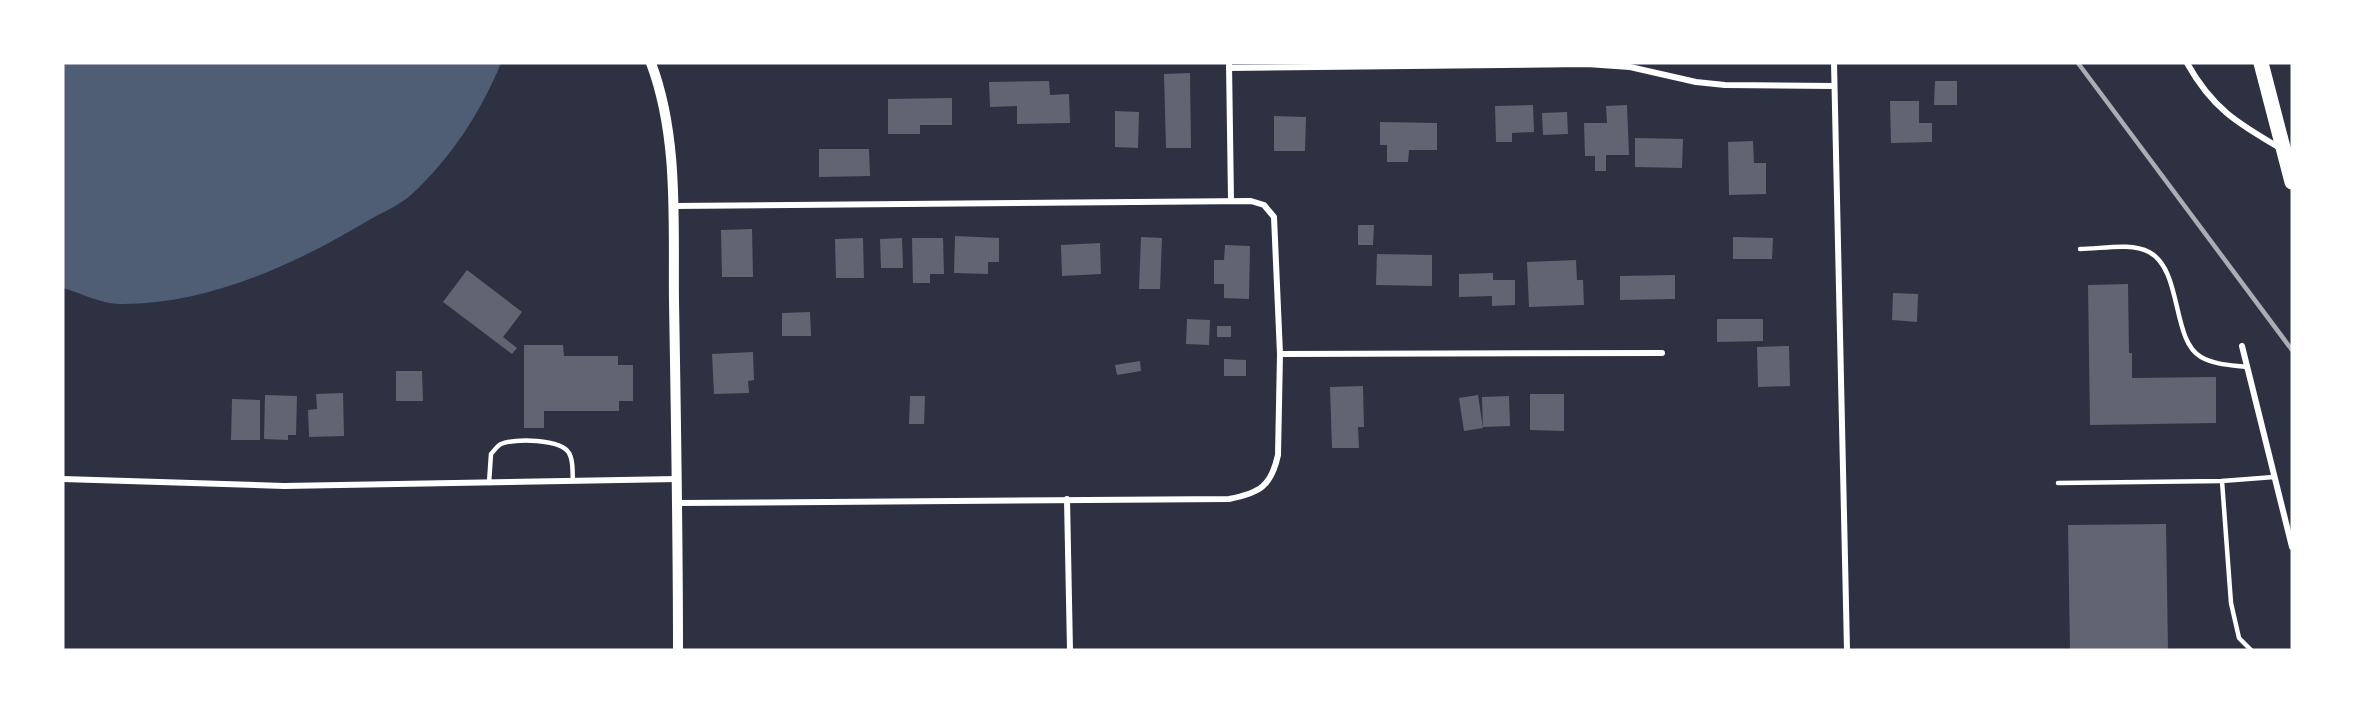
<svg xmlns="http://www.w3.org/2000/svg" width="2355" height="713" font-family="Cabin,sans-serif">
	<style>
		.water { fill: #4f5d75 }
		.building { fill: #626471 }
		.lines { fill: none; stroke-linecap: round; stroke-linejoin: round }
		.service { stroke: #fff; stroke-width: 4.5 }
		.minor { stroke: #fff; stroke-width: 6 }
		.tertiary { stroke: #fff; stroke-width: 10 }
		.primary { stroke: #fff; stroke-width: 15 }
		.rail { stroke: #abadb3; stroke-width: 4.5 }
	</style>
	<rect width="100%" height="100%" fill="#2d3142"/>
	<!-- water -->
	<path class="water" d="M63,63H501C481,112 451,158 412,194C400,205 383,212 369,220C296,264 207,305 120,304C102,304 80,293 63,288Z"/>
	<!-- building -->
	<g class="building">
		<path d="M1190,73L1191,148H1166L1164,74Z"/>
		<path d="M1049,81L1050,95L1069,94L1070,123L1017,124V106L990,107L989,82Z"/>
		<path d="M1935,81H1957V105H1934Z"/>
		<path d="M952,98V125H920V134H888V99Z"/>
		<path d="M1890,101H1919V123H1932V142L1891,143Z"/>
		<path d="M1533,105L1534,132L1512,133V142H1496L1495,106Z"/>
		<path d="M1627,105L1629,155H1606V171H1595V156H1585L1584,123H1607L1606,106Z"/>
		<path d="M1115,111L1139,112L1138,148L1115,147Z"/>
		<path d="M1567,112L1568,134L1543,135L1542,113Z"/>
		<path d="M1274,116L1306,117L1305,151H1274Z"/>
		<path d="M1380,122L1437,123V150H1409L1408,162H1387V145H1380Z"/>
		<path d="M1635,138L1683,139L1682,168L1635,167Z"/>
		<path d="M1753,141L1754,163H1766V194L1729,195L1728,142Z"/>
		<path d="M819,149H869L870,176L819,177Z"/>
		<path d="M1358,225H1374L1373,245H1358Z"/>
		<path d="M752,229L753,277H722L721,230Z"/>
		<path d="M955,236L999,238V262H988V274L954,273Z"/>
		<path d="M1141,237L1162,238L1160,289H1139Z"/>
		<path d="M1733,237L1773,238L1772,259H1733Z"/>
		<path d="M863,238L864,278H836L835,239Z"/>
		<path d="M902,238L903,268H881L880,239Z"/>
		<path d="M912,238H943L944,274H930V283H913Z"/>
		<path d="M1100,243L1101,274L1062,276L1061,245Z"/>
		<path d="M1225,245L1250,246L1249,299L1224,298V284H1214V260H1224Z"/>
		<path d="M1377,254L1432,255V286L1376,285Z"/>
		<path d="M1576,260L1577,280H1583L1584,305L1529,307L1527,262Z"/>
		<path d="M467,270L522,312L503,337L517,348L512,354L443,302Z"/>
		<path d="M1493,273V280H1515V305L1492,306V296L1459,297V274Z"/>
		<path d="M1675,275V299L1620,300V276Z"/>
		<path d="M2128,284L2129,353H2132V378L2216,377V423L2090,425L2088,285Z"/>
		<path d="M1893,293L1918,294L1917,322L1892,320Z"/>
		<path d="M810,312L811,336H782V313Z"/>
		<path d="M1187,319L1210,320L1209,345L1186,344Z"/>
		<path d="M1717,319H1763V341L1717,342Z"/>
		<rect x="1217" y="326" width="14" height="11"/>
		<path d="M524,345H563L564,356H618V365H633V401H619V411H544V428H524Z"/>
		<path d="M1789,346L1790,386L1758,387L1757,347Z"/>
		<path d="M753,352L754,380L748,381L749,393L714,394L712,354Z"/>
		<path d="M1224,359L1246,360V376H1224Z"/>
		<path d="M1140,361L1141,371L1117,375L1115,365Z"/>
		<path d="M396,371H422L423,401H396Z"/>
		<path d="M1363,386L1364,427H1358L1359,448H1332L1330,387Z"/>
		<path d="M343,393L344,436L309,437L308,410L317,409L316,394Z"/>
		<path d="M1530,394H1564V431L1530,430Z"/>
		<path d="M265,395L297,396L296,435H288V440L264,439Z"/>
		<path d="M1478,395L1483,428L1464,431L1459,398Z"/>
		<path d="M910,396H925L924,424H909Z"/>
		<path d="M1509,396L1510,426L1483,427L1482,397Z"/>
		<path d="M232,399L260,400V440H231Z"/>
		<path d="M2166,524L2168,650H2070L2068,525Z"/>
	</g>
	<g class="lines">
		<!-- service -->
		<g class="service">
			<path d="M2080,249C2101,249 2131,242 2149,252C2183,270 2171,340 2201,357C2215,365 2232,365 2247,367"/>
			<path d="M2222,481L2231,603L2239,638L2251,650"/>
			<path d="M489,483L491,454C494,451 497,446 501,444C514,438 561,439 569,453C574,461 572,472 573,481"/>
			<path d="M2058,483L2222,481L2274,477"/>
		</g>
		<!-- minor -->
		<g class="minor">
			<path d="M1229,63L1231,200"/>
			<path d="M1834,63L1847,650"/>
			<path d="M2187,63C2212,108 2237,123 2280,148"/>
			<path d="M1229,68L1587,64L1630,67L1696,82L1725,85L1834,86"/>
			<path d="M673,206L1251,201L1264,205L1274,217L1280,354L1278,455C1271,487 1259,493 1229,499L678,503"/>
			<path d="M2242,346L2292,547"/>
			<path d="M1280,354L1662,353"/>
			<path d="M63,479L284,486L677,479"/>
			<path d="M1067,499L1070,650"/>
		</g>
		<!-- tertiary -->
		<path class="tertiary" d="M651,63C679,137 673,223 674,301C676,417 678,534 678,650"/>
		<!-- primary -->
		<path class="primary" d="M2261,63L2292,182"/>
		<!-- rail -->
		<path class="rail" d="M2078,63L2292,350"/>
	</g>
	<!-- border -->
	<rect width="2355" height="713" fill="none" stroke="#ffffff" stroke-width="129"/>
</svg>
